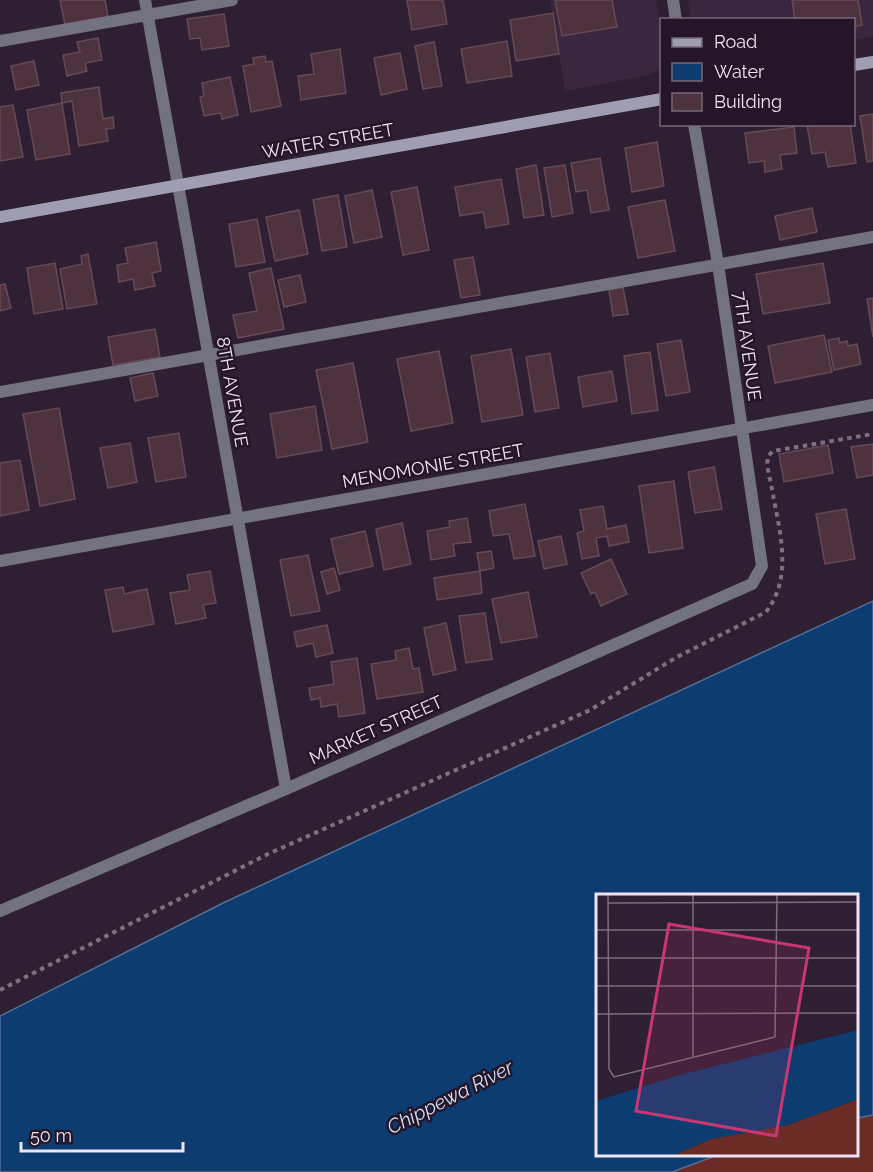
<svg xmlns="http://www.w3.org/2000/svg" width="873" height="1172" font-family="Raleway,sans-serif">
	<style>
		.built { fill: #3b263f }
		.green { fill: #6b2b27 }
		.water { fill: #0d3c70; stroke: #516e97; stroke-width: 1.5 }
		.building { fill: #4e333e; stroke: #674a55; stroke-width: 1.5 }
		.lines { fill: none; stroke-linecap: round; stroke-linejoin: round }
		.path { stroke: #7e7081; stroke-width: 4; stroke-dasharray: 4.5 4.5; stroke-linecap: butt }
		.service { stroke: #73727f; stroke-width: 12 }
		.minor { stroke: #73727f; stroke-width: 12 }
		.secondary { stroke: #9e9db2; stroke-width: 12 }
		.labels { text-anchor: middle; stroke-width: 5; stroke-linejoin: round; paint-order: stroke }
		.street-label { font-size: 18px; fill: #efe4f1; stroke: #251529 }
		.water-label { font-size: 20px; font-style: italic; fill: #cfdff2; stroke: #251529 }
		.inset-road { fill: none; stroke: #7c6e7f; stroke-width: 1.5 }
		.view { fill: #c93772; fill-opacity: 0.15; stroke: #c93772; stroke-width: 3 }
		.inset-edge { fill: none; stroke: #efe4f1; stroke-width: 3 }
	</style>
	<rect width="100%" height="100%" fill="#2f1f33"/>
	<!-- built -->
	<g class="built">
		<path d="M550,0H656L661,30L660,68L649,75L565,91Z"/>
		<path d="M688,0H873V36L854,40V20L691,19Z"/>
	</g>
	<!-- green -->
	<path class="green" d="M873,1115V1172H672L715,1156H856L857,1118Z"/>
	<!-- water -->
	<path class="water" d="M873,601V1115L857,1118L856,896H597V1156H715L672,1172H0V1016L223,903Z"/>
	<!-- building -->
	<g class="building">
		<path d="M60,0H105L108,17L65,25Z"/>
		<path d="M407,0H443L447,24L412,30Z"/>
		<path d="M555,0H612L617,27L562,36Z"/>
		<path d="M792,0H858L862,25L854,27V20H795Z"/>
		<path d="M553,13L559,54L516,61L510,20Z"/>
		<path d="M224,14L229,46L202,50L200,38L190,39L187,19Z"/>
		<path d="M98,38L102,60L85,63L87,71L67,76L63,55L80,52L77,42Z"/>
		<path d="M507,41L512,76L467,83L461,49Z"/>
		<path d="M434,42L442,86L423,89L415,46Z"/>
		<path d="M340,49L346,93L301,100L298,76L314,74L311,54Z"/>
		<path d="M400,53L407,89L381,95L374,58Z"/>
		<path d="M265,56L266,62L272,61L281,106L251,112L243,66L254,64L253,58Z"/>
		<path d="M34,61L39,85L16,90L11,66Z"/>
		<path d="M230,77L238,115L222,119L221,113L204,116L200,97L204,96L202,83Z"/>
		<path d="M99,87L103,119L113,117L114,128L106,129L108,141L79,146L72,101L62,103L61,93Z"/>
		<path d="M62,103L70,154L36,160L27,110Z"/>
		<path d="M13,105L23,157L0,161V107Z"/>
		<path d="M873,114V161L867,162L860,116Z"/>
		<path d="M850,124L856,163L828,167L825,152L812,154L807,125Z"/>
		<path d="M794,127L797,153L780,155L782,169L765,172L764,161L749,163L745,133Z"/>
		<path d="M657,142L664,186L632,192L625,148Z"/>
		<path d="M600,158L609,210L591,213L587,190L576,192L571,163Z"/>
		<path d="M536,165L544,215L524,218L516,169Z"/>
		<path d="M565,165L573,213L552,217L544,168Z"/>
		<path d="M501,179L509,224L486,228L483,212L460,216L455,187Z"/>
		<path d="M417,187L429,250L403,255L391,192Z"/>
		<path d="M372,190L382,237L354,243L345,196Z"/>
		<path d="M338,195L347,247L322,251L313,200Z"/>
		<path d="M665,200L675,251L638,258L628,207Z"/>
		<path d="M812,208L817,232L780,240L775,216Z"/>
		<path d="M299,210L308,254L275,261L266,217Z"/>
		<path d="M257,219L265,262L236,267L229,224Z"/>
		<path d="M156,242L161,271L152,273L155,286L135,290L133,279L119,282L117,265L128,263L125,248Z"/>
		<path d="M88,254L97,304L67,309L60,269L82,264L81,256Z"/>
		<path d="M473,257L480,295L461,298L454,260Z"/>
		<path d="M55,263L63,309L34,314L27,268Z"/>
		<path d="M823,263L830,303L763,314L756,274Z"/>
		<path d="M271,268L284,329L238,338L233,315L257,311L249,273Z"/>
		<path d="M300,275L306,302L284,307L278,280Z"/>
		<path d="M5,284L11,308L0,311V285Z"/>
		<path d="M623,287L628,314L613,316L609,290Z"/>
		<path d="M873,298V337L867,299Z"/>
		<path d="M155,329L160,357L113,365L108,337Z"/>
		<path d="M824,335L832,372L775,383L768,346Z"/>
		<path d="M839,338L840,343L847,341L848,346L857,344L861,364L834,370L828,340Z"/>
		<path d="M681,340L690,392L666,396L657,344Z"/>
		<path d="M511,349L523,415L482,422L471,356Z"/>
		<path d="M439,351L453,423L411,431L397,359Z"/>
		<path d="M650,352L658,410L632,414L624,356Z"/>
		<path d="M550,353L559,408L535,412L526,357Z"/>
		<path d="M353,363L368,442L332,449L316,370Z"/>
		<path d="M612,371L617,401L583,407L578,377Z"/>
		<path d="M153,373L158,396L135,401L130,378Z"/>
		<path d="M315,406L322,450L277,458L270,414Z"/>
		<path d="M59,408L75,499L40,506L23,414Z"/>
		<path d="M179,433L186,477L156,482L148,438Z"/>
		<path d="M130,443L137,482L108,488L100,448Z"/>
		<path d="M873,444V475L857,478L851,447Z"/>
		<path d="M828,445L833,473L784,482L779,454Z"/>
		<path d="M20,460L29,510L0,516V463Z"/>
		<path d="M714,467L722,509L695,513L688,472Z"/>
		<path d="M674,481L683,548L649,553L639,486Z"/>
		<path d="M525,504L535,556L514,559L509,534L493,536L489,511Z"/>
		<path d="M603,506L607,529L626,525L629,542L609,546L607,536L596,538L599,556L582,559L577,533L584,531L580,510Z"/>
		<path d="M846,509L855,559L825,564L816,514Z"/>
		<path d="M467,518L471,542L453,544L455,556L431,560L427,531L450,527L449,521Z"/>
		<path d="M402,523L411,564L384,570L376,529Z"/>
		<path d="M365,531L373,566L339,574L331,539Z"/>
		<path d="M561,536L567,564L544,569L538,541Z"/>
		<path d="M491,551L494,568L480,571L477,553Z"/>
		<path d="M308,555L320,611L291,616L280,560Z"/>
		<path d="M611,559L627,594L601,606L595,592L591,594L581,573Z"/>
		<path d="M334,568L340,590L327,594L321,572Z"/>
		<path d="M210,571L216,603L203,605L206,618L176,624L170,593L190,590L187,575Z"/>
		<path d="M480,571L482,593L437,600L434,578Z"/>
		<path d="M123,587L124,594L147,589L154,624L113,632L105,590Z"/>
		<path d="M528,592L537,637L501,643L492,599Z"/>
		<path d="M485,613L492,659L466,663L459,616Z"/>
		<path d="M446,623L456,670L433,675L424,628Z"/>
		<path d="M327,625L333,653L316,657L313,643L297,647L294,632Z"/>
		<path d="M409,648L413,669L419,668L423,692L377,699L371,664L396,660L395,651Z"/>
		<path d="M357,658L365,713L339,717L337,704L321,707L320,698L311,700L309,688L334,684L331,662Z"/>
	</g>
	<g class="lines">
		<!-- path -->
		<path class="path" d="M0,990L268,854L590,710L677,657L766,612C794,576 779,530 772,489C770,478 766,467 768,456L773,451L873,434"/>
		<!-- service -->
		<g class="service">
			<path d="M0,41L232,0"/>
			<path d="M0,392L873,237"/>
		</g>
		<!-- minor -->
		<g class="minor">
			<path d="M145,0L286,789"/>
			<path d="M673,0L676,20"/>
			<path d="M0,561L873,405"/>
			<path d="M0,911L286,789L752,584L762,566L718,264L694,124"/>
		</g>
		<!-- secondary -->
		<g class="secondary">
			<path d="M854,65L873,62"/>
			<path d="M0,217L662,99"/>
		</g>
	</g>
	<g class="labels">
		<!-- street labels -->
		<g class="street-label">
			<text transform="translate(328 141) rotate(-10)" y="6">WATER STREET</text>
			<text transform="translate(747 346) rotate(82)" y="6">7TH AVENUE</text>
			<text transform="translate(232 392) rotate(80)" y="6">8TH AVENUE</text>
			<text transform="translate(433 466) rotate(-10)" y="6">MENOMONIE STREET</text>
			<text transform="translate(376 730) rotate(-24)" y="6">MARKET STREET</text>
		</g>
		<!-- water labels -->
		<g class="water-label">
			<text transform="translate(450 1097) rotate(-27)" y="7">Chippewa River</text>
		</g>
	</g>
	<!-- overview -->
	<g transform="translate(596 894)">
		<rect width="262" height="262" fill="#2f1f33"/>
		<path d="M262,205V262H76L115,245L192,231Z" fill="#6b2b27"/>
		<path d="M262,136V205L192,231L115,245L76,262H0V207L84,181Z" fill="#0d3c70"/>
		<path class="inset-road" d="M12,0L13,175L18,183L179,143L181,0M97,0V164M12,9L263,8M0,36H263M0,64H263M0,92H263M0,120L263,119"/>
		<path class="view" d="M73,30L213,54L180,242L40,217Z"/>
		<rect width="262" height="262" class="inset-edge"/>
	</g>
	<!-- legend -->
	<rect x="660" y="18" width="195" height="108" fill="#251529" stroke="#766879" stroke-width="1.5"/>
	<rect x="672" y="38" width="30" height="9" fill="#9e9db2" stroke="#766879" stroke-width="1.5"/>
	<text x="714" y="48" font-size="18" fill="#efe4f1">Road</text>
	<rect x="672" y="63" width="30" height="18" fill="#0d3c70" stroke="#766879" stroke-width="1.5"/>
	<text x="714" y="78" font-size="18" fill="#efe4f1">Water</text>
	<rect x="672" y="93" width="30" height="18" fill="#4e333e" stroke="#766879" stroke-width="1.5"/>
	<text x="714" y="108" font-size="18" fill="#efe4f1">Building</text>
	<!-- scale -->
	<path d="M21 1142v9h162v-9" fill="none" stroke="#efe4f1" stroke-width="3"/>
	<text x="30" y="1142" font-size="18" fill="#efe4f1" stroke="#251529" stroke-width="4.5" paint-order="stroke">50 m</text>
</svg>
